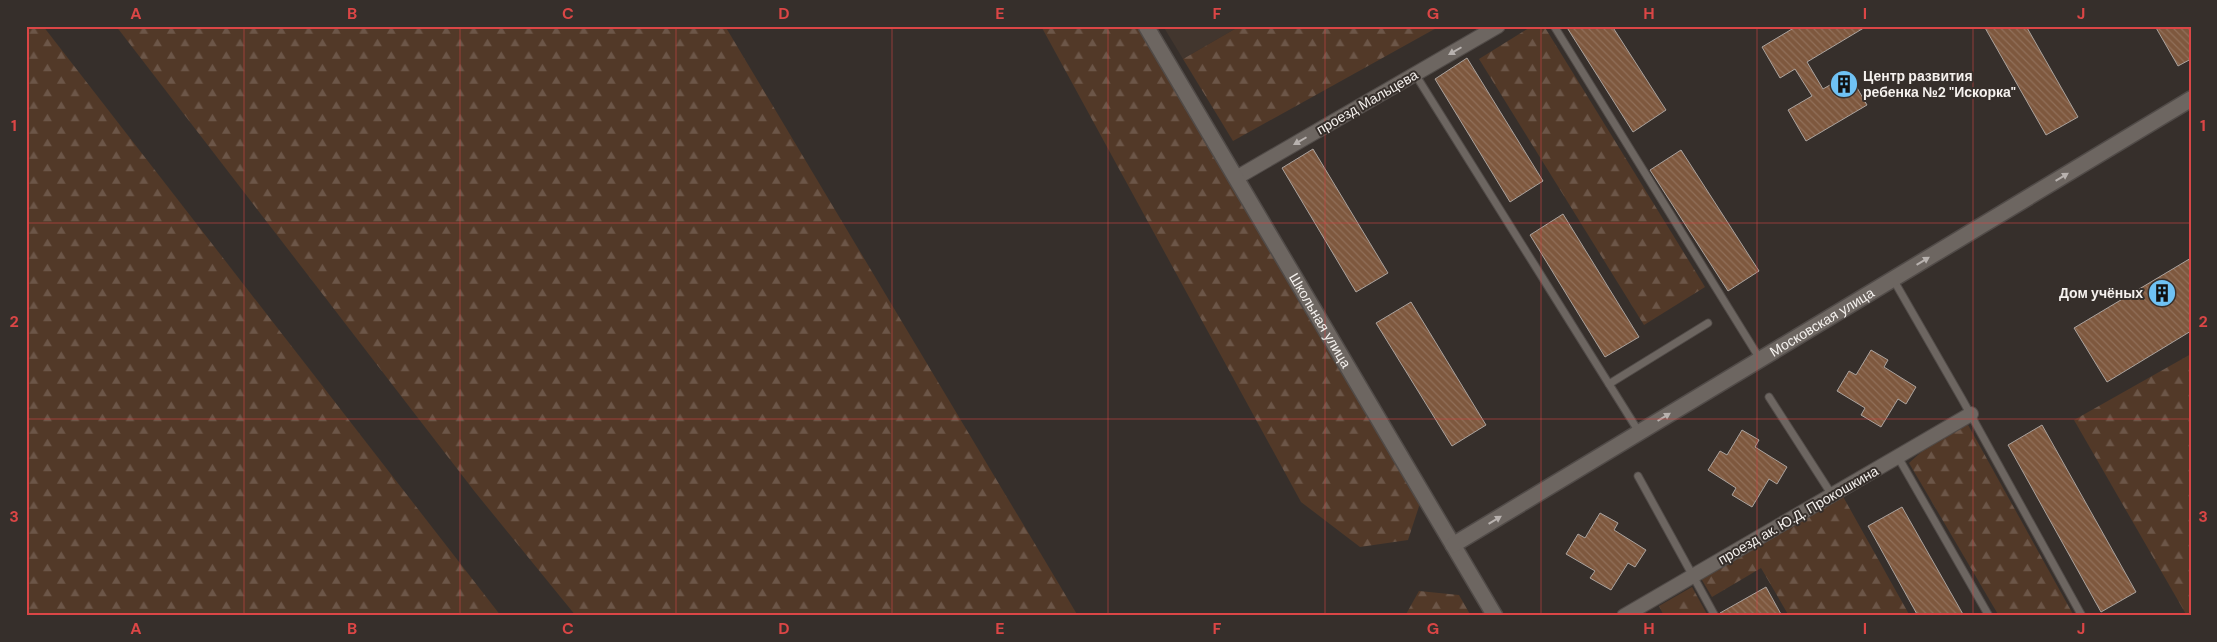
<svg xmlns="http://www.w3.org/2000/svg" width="2217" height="642" font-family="'DM Sans',sans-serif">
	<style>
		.built { fill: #42362e }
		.forest { fill: url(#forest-firs) }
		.building { fill: url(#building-back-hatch); stroke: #aba39e }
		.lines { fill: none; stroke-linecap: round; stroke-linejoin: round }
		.lane-casing { stroke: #514b48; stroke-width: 9 }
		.street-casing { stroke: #514b48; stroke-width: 16 }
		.secondary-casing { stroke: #514b48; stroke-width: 18 }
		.lane { stroke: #6d6661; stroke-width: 7 }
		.street { stroke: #6d6661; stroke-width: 14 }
		.secondary { stroke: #6d6661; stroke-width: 15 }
		.oneway { fill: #b8b2af }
		.grid { fill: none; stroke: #db4646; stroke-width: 1; stroke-opacity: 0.55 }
		.labels { text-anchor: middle; stroke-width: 4; stroke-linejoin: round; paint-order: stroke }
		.poi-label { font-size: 14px; font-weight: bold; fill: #f5f1ee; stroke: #362f2b; text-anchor: start }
		.street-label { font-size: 14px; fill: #f5f1ee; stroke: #362f2b }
		.neatline { fill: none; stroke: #db4646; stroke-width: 2 }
		.grid-label { font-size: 16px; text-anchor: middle; font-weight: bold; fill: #db4646 }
	</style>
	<defs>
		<pattern id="forest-firs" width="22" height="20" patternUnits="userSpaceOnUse" patternTransform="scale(1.25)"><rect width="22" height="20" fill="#523928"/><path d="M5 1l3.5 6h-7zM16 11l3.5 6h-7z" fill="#6c5648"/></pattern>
		<pattern id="building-back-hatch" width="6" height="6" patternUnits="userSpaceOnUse" patternTransform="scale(1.25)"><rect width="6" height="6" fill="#7e583e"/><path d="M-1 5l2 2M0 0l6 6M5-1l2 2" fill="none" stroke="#91705a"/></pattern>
	</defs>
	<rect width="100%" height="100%" fill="#362f2b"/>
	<!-- built -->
	<path class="built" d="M1163,26H1240L1183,59Z"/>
	<!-- forest -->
	<g class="forest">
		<path d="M26,26H43L501,616H26Z"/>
		<path d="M116,26H725L1078,616H576L475,492Z"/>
		<path d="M1041,26H1138L1423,494L1408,540L1360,547L1301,502Z"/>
		<path d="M1240,26H1440L1233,141L1183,59Z"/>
		<path d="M1532,26H1544L1705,287L1644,325L1479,59Z"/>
		<path d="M2191,354V616H2187L2074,420Z"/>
		<path d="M1967,423L2074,616H1999L1909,463L1930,444Z"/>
		<path d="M1841,493L1910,616H1789L1761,568L1712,597L1699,575Z"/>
		<path d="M1692,587L1708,616H1664L1659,606Z"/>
		<path d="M1419,591L1459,595L1471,616H1405Z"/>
	</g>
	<!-- building -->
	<g class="building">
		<path d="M1566,26H1612L1666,110L1633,132Z"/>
		<path d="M1797,26H1867L1807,62L1823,89L1849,74L1867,105L1806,141L1788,110L1812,96L1795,69L1780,78L1762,47Z"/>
		<path d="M1984,26H2026L2078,117L2046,135Z"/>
		<path d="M2155,26H2191V59L2178,66Z"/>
		<path d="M1467,58L1543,181L1510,202L1435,79Z"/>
		<path d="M1313,149L1388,273L1356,292L1282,168Z"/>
		<path d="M1681,150L1759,271L1728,291L1650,170Z"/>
		<path d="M1563,214L1639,337L1605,357L1530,235Z"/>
		<path d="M2191,258V331L2107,382L2074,328Z"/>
		<path d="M1411,302L1486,425L1452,446L1376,323Z"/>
		<path d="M1871,350L1888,360L1884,367L1916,387L1906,404L1898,399L1881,427L1861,415L1865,408L1837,391L1849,371L1856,375Z"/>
		<path d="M2042,425L2136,592L2101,612L2008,445Z"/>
		<path d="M1742,430L1759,440L1755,447L1787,467L1777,484L1769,479L1752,507L1732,495L1736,488L1708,470L1720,451L1727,455Z"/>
		<path d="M1902,507L1964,616H1918L1868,526Z"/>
		<path d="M1600,513L1618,523L1614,530L1646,550L1635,567L1628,563L1611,590L1590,578L1595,571L1566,554L1578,534L1585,538Z"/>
		<path d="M1766,587L1782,616H1720V613Z"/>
	</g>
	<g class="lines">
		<defs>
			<g id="lane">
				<path d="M1554,26L1760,359"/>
				<path d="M1415,74L1639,432"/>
				<path d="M1893,279L1962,399L2082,616"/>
				<path d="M1609,384L1708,323"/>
				<path d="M1769,397L1832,495"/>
				<path d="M1898,457L1989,616"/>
				<path d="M1638,476L1715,616"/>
			</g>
			<g id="street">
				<path d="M1236,178L1498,26"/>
				<path d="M1624,616L1971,414"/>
			</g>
			<g id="secondary">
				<path id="s1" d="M1146,26L1495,616"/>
				<path id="s2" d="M1453,545L2191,99"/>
			</g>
		</defs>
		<!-- lane casing -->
		<use href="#lane" class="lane-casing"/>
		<!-- street casing -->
		<use href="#street" class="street-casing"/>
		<!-- secondary casing -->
		<use href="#secondary" class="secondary-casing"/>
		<!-- lane -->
		<use href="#lane" class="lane"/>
		<!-- street -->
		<use href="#street" class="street"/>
		<!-- secondary -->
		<use href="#secondary" class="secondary"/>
	</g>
	<!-- one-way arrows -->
	<defs><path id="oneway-solid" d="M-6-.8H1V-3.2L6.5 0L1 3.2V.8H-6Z" transform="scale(1.25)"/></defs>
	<g class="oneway">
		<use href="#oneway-solid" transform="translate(1455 51) rotate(150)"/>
		<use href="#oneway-solid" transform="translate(1300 141) rotate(150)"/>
		<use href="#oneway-solid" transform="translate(2062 177) rotate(-31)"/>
		<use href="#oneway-solid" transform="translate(1923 261) rotate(-31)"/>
		<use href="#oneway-solid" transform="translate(1664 417) rotate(-31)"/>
		<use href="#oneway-solid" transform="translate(1495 520) rotate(-31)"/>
	</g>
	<!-- grid -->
	<path class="grid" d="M244,26V616M460,26V616M676,26V616M892,26V616M1108,26V616M1325,26V616M1541,26V616M1757,26V616M1973,26V616M26,223H2191M26,419H2191"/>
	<!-- icons -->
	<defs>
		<symbol id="building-disc" viewBox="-11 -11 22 22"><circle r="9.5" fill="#6fc2f4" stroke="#362f2b"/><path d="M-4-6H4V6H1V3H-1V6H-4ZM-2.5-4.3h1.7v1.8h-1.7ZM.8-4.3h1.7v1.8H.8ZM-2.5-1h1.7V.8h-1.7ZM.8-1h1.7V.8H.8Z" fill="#111"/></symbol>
	</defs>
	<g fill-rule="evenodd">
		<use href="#building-disc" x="1828" y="68" width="32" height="32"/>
		<use href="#building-disc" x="2146" y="277" width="32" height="32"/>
	</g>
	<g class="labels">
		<!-- poi labels -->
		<g class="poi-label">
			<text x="1863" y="81">Центр развития<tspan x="1863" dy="16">ребенка №2 "Искорка"</tspan></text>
			<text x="2143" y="298" text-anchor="end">Дом учёных</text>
		</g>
		<!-- street labels -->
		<g class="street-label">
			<text transform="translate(1367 102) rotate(-30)" y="5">проезд Мальцева</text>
			<text dy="5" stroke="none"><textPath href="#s1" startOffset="342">Школьная улица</textPath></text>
			<text dy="5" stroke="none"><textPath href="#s2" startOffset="431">Московская улица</textPath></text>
			<text transform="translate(1798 515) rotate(-30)" y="5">проезд ак. Ю.Д. Прокошкина</text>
		</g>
	</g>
	<!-- border -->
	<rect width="2217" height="642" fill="none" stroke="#362f2b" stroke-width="55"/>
	<rect x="28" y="28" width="2162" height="586" class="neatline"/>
	<g class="grid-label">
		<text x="136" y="19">A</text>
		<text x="352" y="19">B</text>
		<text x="568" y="19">C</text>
		<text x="784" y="19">D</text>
		<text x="1000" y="19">E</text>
		<text x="1217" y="19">F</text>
		<text x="1433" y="19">G</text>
		<text x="1649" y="19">H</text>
		<text x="1865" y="19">I</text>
		<text x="2081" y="19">J</text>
		<text x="14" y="131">1</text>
		<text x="2203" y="131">1</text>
		<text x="14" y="327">2</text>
		<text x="2203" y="327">2</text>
		<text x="14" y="522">3</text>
		<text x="2203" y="522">3</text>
		<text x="136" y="634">A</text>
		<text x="352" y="634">B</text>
		<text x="568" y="634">C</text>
		<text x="784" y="634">D</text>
		<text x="1000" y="634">E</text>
		<text x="1217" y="634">F</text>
		<text x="1433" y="634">G</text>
		<text x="1649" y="634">H</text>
		<text x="1865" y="634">I</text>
		<text x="2081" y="634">J</text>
	</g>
</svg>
